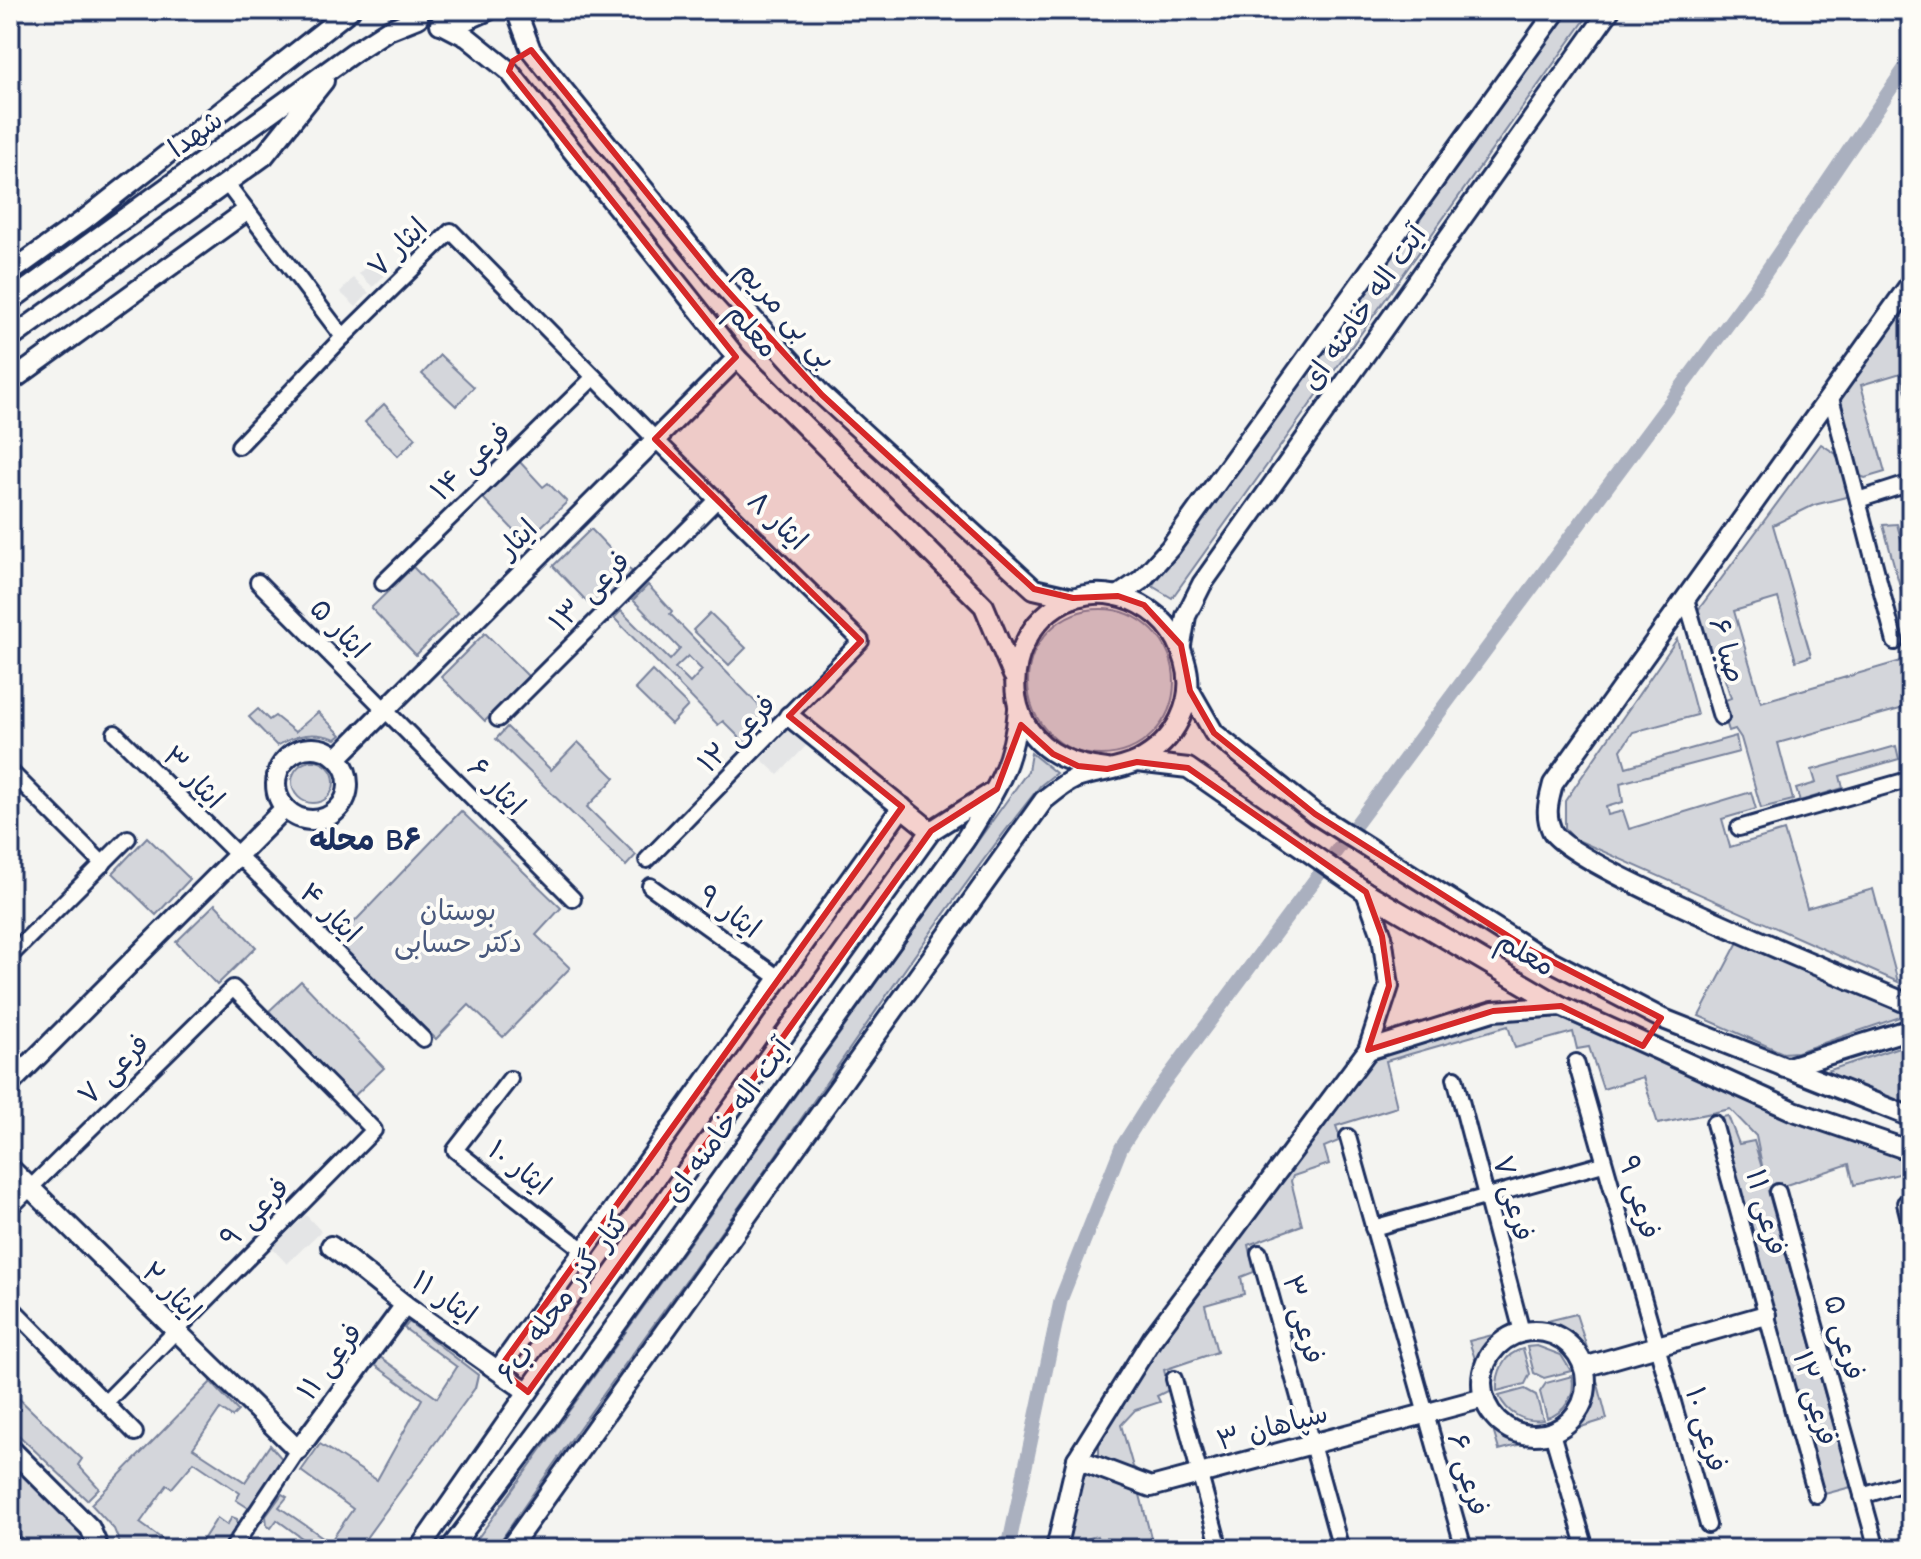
<svg xmlns="http://www.w3.org/2000/svg" width="1921" height="1559" font-family="'Comic Neue','Playpen Sans Arabic',sans-serif">
	<style>
		.built { fill: #e4e5e6 }
		.green { fill: #d4d6db; stroke: #78829c; stroke-width: 2; fill-rule: evenodd }
		.lines { fill: none; stroke-linecap: round; stroke-linejoin: round }
		.canal { stroke: #aab0bf; stroke-width: 14 }
		.street-casing { stroke: #1b2f5e; stroke-width: 20 }
		.secondary-casing { stroke: #1b2f5e; stroke-width: 24 }
		.street { stroke: #fdfcf7; stroke-width: 14 }
		.secondary { stroke: #fdfcf7; stroke-width: 18 }
		.marked { fill: #d62828; fill-opacity: 0.2; stroke: #d62828; stroke-width: 6; stroke-linejoin: round }
		.labels { text-anchor: middle; stroke-width: 8; stroke-linejoin: round; paint-order: stroke }
		.street-label { font-size: 28px; fill: #1b2f5e; stroke: #fdfcf7 }
		.park-label { font-size: 28px; fill: #49597d; stroke: #fdfcf7 }
		.neighbourhood-label { font-size: 30px; font-weight: bold; fill: #1b2f5e; stroke: #fdfcf7 }
	</style>
	<rect width="100%" height="100%" fill="#f4f4f1"/>
	<filter id="ink" filterUnits="userSpaceOnUse"><feTurbulence type="fractalNoise" baseFrequency=".0125" numOctaves="2"/><feDisplacementMap in="SourceGraphic" scale="16" xChannelSelector="R" yChannelSelector="G"/><feConvolveMatrix kernelMatrix="1 2 1 2 8 2 1 2 1" color-interpolation-filters="sRGB"/></filter>
	<g filter="url(#ink)">
		<!-- built -->
		<g class="built">
			<path d="M371,260L386,274L373,287L359,274Z"/>
			<path d="M353,278L369,293L356,307L340,292Z"/>
			<path d="M789,729L807,745L778,775L761,759Z"/>
			<path d="M306,1215L321,1231L287,1264L272,1248Z"/>
		</g>
		<!-- green -->
		<g class="green">
			<path d="M1570,10H1592L1172,598L1152,586Z"/>
			<path d="M1911,301V412L1901,373L1861,385L1885,472L1865,478L1856,474L1837,400Z"/>
			<path d="M440,355L474,387L456,406L422,374Z"/>
			<path d="M384,404L416,438L398,456L365,422Z"/>
			<path d="M1821,444L1836,454L1850,496L1814,505L1773,525L1811,656L1796,661L1778,598L1734,611L1761,702L1911,658V706L1778,743L1793,800L1761,808L1741,738L1735,729L1729,731L1720,702L1731,698L1718,658L1708,660L1693,617Z"/>
			<path d="M519,461L543,487L548,483L567,502L525,542L482,497Z"/>
			<path d="M1897,524L1911,576V626L1883,525Z"/>
			<path d="M591,529L634,574L596,611L553,566Z"/>
			<path d="M413,567L458,613L416,655L371,608Z"/>
			<path d="M648,585L672,611L670,614L775,722L749,747L723,721L718,725L614,618L621,611L670,660L680,649L633,600ZM688,656L702,670L690,683L675,668Z"/>
			<circle cx="1101" cy="682" r="73"/>
			<path d="M710,613L746,648L729,665L693,630Z"/>
			<path d="M485,633L529,677L485,721L441,677Z"/>
			<path d="M1677,639L1697,715L1633,732L1621,750L1626,767L1736,736L1739,752L1620,783L1623,802L1606,807L1608,815L1623,811L1629,829L1751,792L1756,809L1722,819L1730,847L1784,831L1807,908L1873,889L1898,982L1575,839L1565,828V801Z"/>
			<path d="M652,671L688,706L671,724L635,689Z"/>
			<path d="M258,709L269,720L275,716L295,732L318,712L341,735L336,739C314,731 297,734 277,746L249,717Z"/>
			<path d="M507,727L551,770L578,742L615,778L587,807L636,855L626,866L496,739Z"/>
			<path d="M1896,746L1899,759L1840,776L1843,788L1800,801L1796,789L1816,783L1812,770Z"/>
			<path d="M1031,753L1056,773L1040,786C946,905 863,1031 776,1155C683,1287 585,1415 495,1549H470L1028,771Z"/>
			<circle cx="313" cy="782" r="21"/>
			<path d="M461,811L561,908L536,935L570,968L503,1037L469,1005L436,1039L336,941Z"/>
			<path d="M147,837L190,879L156,915L113,873Z"/>
			<path d="M215,904L256,947L217,985L176,942Z"/>
			<path d="M1738,942L1909,1014L1797,1052L1783,1053L1699,1016Z"/>
			<path d="M301,981L384,1068L352,1098L269,1011Z"/>
			<path d="M1551,1014L1849,1140L1911,1161V1171L1854,1185L1849,1164L1768,1191L1851,1487L1821,1495L1718,1118L1728,1116L1739,1144L1754,1141L1764,1175L1756,1136L1730,1109L1658,1124L1643,1077L1603,1089L1589,1047L1577,1049L1573,1032L1515,1048L1508,1026L1386,1061L1397,1107L1336,1126L1341,1140L1324,1147L1329,1164L1293,1176L1291,1181L1302,1225L1248,1245L1254,1272L1241,1277L1244,1294L1205,1305L1217,1352L1164,1370L1169,1390L1157,1396L1160,1402L1135,1410L1121,1425L1133,1467L1141,1473L1134,1475L1099,1455V1435L1116,1406L1282,1179L1369,1054L1501,1016Z"/>
			<path d="M1911,1043V1106L1818,1074Z"/>
			<path d="M1576,1314L1589,1354L1573,1341L1535,1324Z"/>
			<path d="M409,1322L478,1375L475,1388L358,1549H317L277,1520L271,1528L267,1526L266,1516L282,1494L287,1497L279,1507L330,1542L353,1509L301,1471L320,1444L377,1480L422,1399L375,1365L380,1357L437,1398L457,1367L404,1328Z"/>
			<path d="M1500,1333L1478,1368L1469,1341Z"/>
			<path d="M1537,1346L1561,1355L1571,1371L1544,1378L1534,1373L1527,1347Z"/>
			<path d="M1523,1349L1530,1374L1525,1384L1497,1391C1496,1373 1504,1353 1523,1349Z"/>
			<path d="M1572,1376C1576,1395 1565,1413 1547,1418L1540,1392L1546,1383Z"/>
			<path d="M211,1382L238,1411L232,1417L220,1409L193,1448L245,1482L270,1445L284,1461L254,1506L247,1507L236,1500L240,1493L194,1462L172,1488L167,1485L140,1523L176,1549H122L114,1529L91,1504Z"/>
			<path d="M1598,1384L1607,1419L1571,1430L1586,1411Z"/>
			<path d="M1525,1389L1536,1395L1543,1420C1524,1423 1507,1413 1499,1396Z"/>
			<path d="M10,1390L82,1459L78,1465L99,1488L87,1500L10,1427Z"/>
			<path d="M1490,1420L1514,1435L1534,1441L1499,1450Z"/>
			<path d="M10,1456L88,1533L95,1549H35L10,1527Z"/>
			<path d="M1089,1474L1105,1476L1139,1491L1154,1549H1101L1097,1536L1082,1540L1084,1549H1065L1082,1478Z"/>
			<path d="M232,1517L237,1519L238,1530L224,1549H197L217,1518L227,1525Z"/>
		</g>
		<g class="lines">
			<!-- canal -->
			<path class="canal" d="M1008,1549L1061,1299L1121,1148L1154,1096L1755,288L1911,59"/>
			<defs>
				<g id="street">
					<path d="M227,184L343,337L451,231L655,439L861,641L647,860"/>
					<path d="M1830,394L1895,642"/>
					<path d="M239,446L343,337"/>
					<path d="M1858,500L1911,483"/>
					<path d="M258,582L573,899"/>
					<path d="M383,583L594,377"/>
					<path d="M1686,599L1721,717"/>
					<path d="M498,719L717,500"/>
					<path d="M115,733L423,1039"/>
					<path d="M10,771L103,864"/>
					<path d="M1739,828L1911,779"/>
					<path d="M650,886L780,979"/>
					<path d="M10,956L128,838"/>
					<path d="M1576,1062L1708,1525"/>
					<path d="M1455,1078L1522,1332"/>
					<path d="M510,1079L455,1150L586,1252"/>
					<path d="M1714,1123L1816,1495"/>
					<path d="M1348,1137L1464,1549"/>
					<path d="M1778,1192L1877,1549"/>
					<path d="M1905,1203L1911,1227"/>
					<path d="M10,1208L233,988L374,1130L105,1403"/>
					<path d="M1373,1228L1603,1164"/>
					<path d="M1259,1253L1341,1549"/>
					<path d="M10,1306L135,1433"/>
					<path d="M1174,1379L1220,1549"/>
					<path d="M1552,1433L1586,1549"/>
					<path d="M1862,1496L1911,1481"/>
					<path d="M232,1549L298,1450"/>
				</g>
				<g id="secondary">
					<path d="M516,10L531,50L714,276L822,395L1034,589L1073,598"/>
					<path d="M440,24L460,23L489,10"/>
					<path d="M442,24L467,37L509,71L737,358L984,606L1013,675"/>
					<path d="M10,273L85,219L350,10"/>
					<path d="M1911,283L1553,784C1549,800 1544,814 1552,831C1569,866 1858,982 1911,1005"/>
					<path d="M10,301L354,52L388,30L418,18"/>
					<path d="M10,339L264,156L324,81"/>
					<path d="M10,382L245,212"/>
					<path d="M1118,596L1141,580L1170,548L1557,10"/>
					<path d="M1181,645L1186,616L1202,584L1610,10"/>
					<path d="M1190,691L1214,733L1315,814L1532,951L1661,1018L1911,1117"/>
					<path d="M789,716L931,831"/>
					<circle cx="312" cy="784" r="36"/>
					<path d="M337,758L737,358"/>
					<path d="M1137,762L1188,768L1366,892L1561,1006L1794,1111L1911,1151"/>
					<path d="M1368,1050L1493,1011L1561,1006"/>
					<path d="M1785,1068L1911,1029"/>
					<path d="M10,1084L285,808"/>
					<path d="M10,1168L298,1450L405,1305"/>
					<path d="M331,1246L405,1305L528,1392"/>
					<circle cx="1534" cy="1383" r="52"/>
					<path d="M1584,1367L1766,1315"/>
					<path d="M499,1369L902,807"/>
					<path d="M10,1448L90,1528L99,1549"/>
					<path d="M1077,1459L1151,1487L1484,1398"/>
					<path d="M10,1544L16,1549"/>
					<path d="M419,1549L528,1392L931,831L991,793"/>
					<path d="M450,1549L547,1421L965,840C994,793 1014,765 1018,709"/>
					<path d="M509,1549L1044,800C1053,793 1063,784 1074,779C1094,771 1118,771 1138,761C1175,742 1197,701 1185,661C1177,632 1158,611 1131,600C1015,557 953,754 1107,769"/>
					<path d="M1056,1549L1077,1459L1152,1339L1368,1050L1389,986L1382,936L1366,892"/>
				</g>
			</defs>
			<!-- street casing -->
			<use href="#street" class="street-casing"/>
			<!-- secondary casing -->
			<use href="#secondary" class="secondary-casing"/>
			<!-- street -->
			<use href="#street" class="street"/>
			<!-- secondary -->
			<use href="#secondary" class="secondary"/>
		</g>
	</g>
	<!-- marked area -->
	<path class="marked" d="M531,50L714,276L822,395L1034,589L1073,598L1118,596L1144,605L1181,645L1190,691L1214,733L1315,814L1532,951L1661,1018L1643,1046L1561,1006L1493,1011L1368,1050L1389,986L1382,936L1366,892L1188,768L1137,762L1107,769L1078,766L1053,754L1021,725L997,789L931,831L528,1392L499,1369L902,807L789,716L861,641L655,439L736,357L509,71L513,61Z"/>
	<g class="labels">
		<!-- street labels -->
		<g class="street-label">
			<text transform="translate(195 133) rotate(-36)" y="10">شهدا</text>
			<text transform="translate(397 247) rotate(-45)" y="10">ایثار ۷</text>
			<text transform="translate(1363 307) rotate(-55)" y="10">آیت اله خامنه ای</text>
			<text transform="translate(787 314) rotate(48)" y="10">بی بی مریم</text>
			<text transform="translate(753 330) rotate(49)" y="10">معلم</text>
			<text transform="translate(470 461) rotate(-44)" y="10">فرعی ۱۴</text>
			<text transform="translate(778 520) rotate(44)" y="10">ایثار ۸</text>
			<text transform="translate(517 538) rotate(-45)" y="10">ایثار</text>
			<text transform="translate(589 591) rotate(-45)" y="10">فرعی ۱۳</text>
			<text transform="translate(340 628) rotate(46)" y="10">ایثار ۵</text>
			<text transform="translate(1728 650) rotate(74)" y="10">صبا ۶</text>
			<text transform="translate(736 733) rotate(-45)" y="10">فرعی ۱۲</text>
			<text transform="translate(194 777) rotate(46)" y="10">ایثار ۳</text>
			<text transform="translate(497 786) rotate(45)" y="10">ایثار ۶</text>
			<text transform="translate(730 911) rotate(36)" y="10">ایثار ۹</text>
			<text transform="translate(331 912) rotate(44)" y="10">ایثار ۴</text>
			<text transform="translate(1526 953) rotate(30)" y="10">معلم</text>
			<text transform="translate(113 1069) rotate(-45)" y="10">فرعی ۷</text>
			<text transform="translate(727 1120) rotate(-54)" y="10">آیت اله خامنه ای</text>
			<text transform="translate(520 1167) rotate(38)" y="10">ایثار ۱۰</text>
			<text transform="translate(1640 1197) rotate(74)" y="10">فرعی ۹</text>
			<text transform="translate(1514 1198) rotate(75)" y="10">فرعی ۷</text>
			<text transform="translate(254 1212) rotate(-46)" y="10">فرعی ۹</text>
			<text transform="translate(1767 1212) rotate(75)" y="10">فرعی ۱۱</text>
			<text transform="translate(172 1291) rotate(45)" y="10">ایثار ۲</text>
			<text transform="translate(445 1297) rotate(35)" y="10">ایثار ۱۱</text>
			<text transform="translate(562 1297) rotate(-54)" y="10">کنار گذر محله ب۶</text>
			<text transform="translate(1304 1319) rotate(75)" y="10">فرعی ۳</text>
			<text transform="translate(1845 1337) rotate(75)" y="10">فرعی ۵</text>
			<text transform="translate(329 1361) rotate(-53)" y="10">فرعی ۱۱</text>
			<text transform="translate(1816 1398) rotate(74)" y="10">فرعی ۱۲</text>
			<text transform="translate(1272 1426) rotate(-15)" y="10">سپاهان ۳</text>
			<text transform="translate(1707 1429) rotate(74)" y="10">فرعی ۱۰</text>
			<text transform="translate(1469 1474) rotate(74)" y="10">فرعی ۶</text>
		</g>
		<!-- park labels -->
		<g class="park-label">
			<text x="458" y="920">بوستان<tspan x="458" dy="32">دکتر حسابی</tspan></text>
		</g>
		<!-- neighbourhood labels -->
		<g class="neighbourhood-label">
			<text x="365" y="850">محله B۶</text>
		</g>
	</g>
	<!-- margin -->
	<rect width="1921" height="1559" fill="none" stroke="#fdfcf7" stroke-width="40"/>
	<rect x="20" y="20" width="1881" height="1519" fill="none" stroke="#1b2f5e" stroke-width="3" filter="url(#ink)"/>
</svg>
